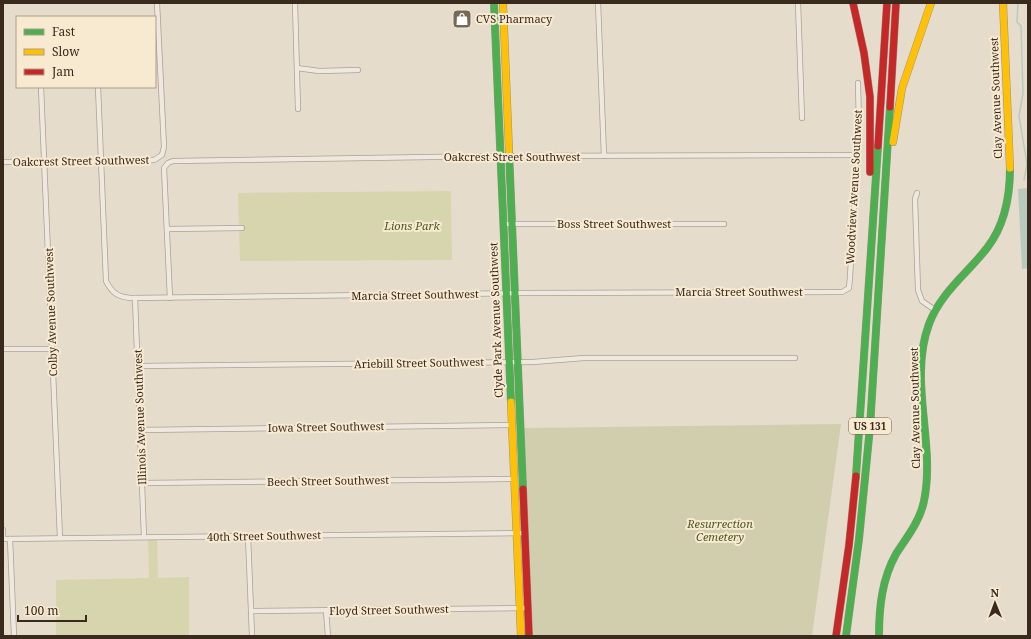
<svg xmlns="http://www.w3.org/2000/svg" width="1031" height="639" font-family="'Noto Serif',serif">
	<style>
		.green { fill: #d7d5ad }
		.cemetery { fill: #d1cead }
		.water { fill: #b8cabe }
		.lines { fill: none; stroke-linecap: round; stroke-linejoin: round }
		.stream { stroke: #b8cabe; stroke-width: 1.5 }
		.street-casing { stroke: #aba195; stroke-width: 6 }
		.fast-casing { stroke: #9a9185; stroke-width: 8 }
		.slow-casing { stroke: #9a9185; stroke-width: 8 }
		.jam-casing { stroke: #9a9185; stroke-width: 8 }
		.street { stroke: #eee8de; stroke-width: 4.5 }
		.fast { stroke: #4caf50; stroke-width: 7 }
		.slow { stroke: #ffc107; stroke-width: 7 }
		.jam { stroke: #c62828; stroke-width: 7 }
		.labels { text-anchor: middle; stroke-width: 4; stroke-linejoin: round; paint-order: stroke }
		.shield { fill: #f7ead1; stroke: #736353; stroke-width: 1 }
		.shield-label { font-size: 10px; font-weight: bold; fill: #3a291d }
		.poi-label { font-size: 11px; fill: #3a291d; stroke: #f7ead1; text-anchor: start }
		.street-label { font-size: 11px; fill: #3a291d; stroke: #f7ead1 }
		.park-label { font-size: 11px; font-style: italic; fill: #4d5722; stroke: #f7ead1 }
	</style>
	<rect width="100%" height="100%" fill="#e6dccc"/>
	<!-- green -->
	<g class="green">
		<path d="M451,191L452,260L240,261L238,193Z"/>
		<path d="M157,537L158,578L189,577V636H56V580L149,578L148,538Z"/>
	</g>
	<!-- cemetery -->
	<path class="cemetery" d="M841,424L812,636H533L524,428Z"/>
	<!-- water -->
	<path class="water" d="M1028,188V268L1022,269L1018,189Z"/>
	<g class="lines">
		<!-- stream -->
		<path class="stream" d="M1018,3L1017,22L1021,26L1023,93L1019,116L1027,164L1024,180"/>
		<defs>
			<g id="street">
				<path d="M295,3L298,109"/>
				<path d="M598,3L604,156"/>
				<path d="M798,3L802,118"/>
				<path d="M297,68L319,71L358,70"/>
				<path d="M41,87L60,538"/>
				<path d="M98,87L106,281C112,293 118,297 131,298L524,293L842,292L849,288L850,277L859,126L858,83"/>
				<path d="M3,162L140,161L154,160L162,155L164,147L157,3"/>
				<path d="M917,193L915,199L918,290L922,301L935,310"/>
				<path d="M504,224H724"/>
				<path d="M167,229L242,228"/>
				<path d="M135,298L144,537"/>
				<path d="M170,298L164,168L168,163L173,161L495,156L857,155"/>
				<path d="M3,349H52"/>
				<path d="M138,366L533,362L584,358H795"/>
				<path d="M140,430L512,425"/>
				<path d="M143,483L514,479"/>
				<path d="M3,530V539"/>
				<path d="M248,536L252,636"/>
				<path d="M3,539L525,533"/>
				<path d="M10,539L14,636"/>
				<path d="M251,611L528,608"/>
				<path d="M326,611L328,636"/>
			</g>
			<g id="fast">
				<path d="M494,3L511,402"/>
				<path d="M509,151L523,489"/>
				<path d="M856,476L878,146"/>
				<path d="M846,636L859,539L870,427L890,107"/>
				<path d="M879,636C879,607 882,579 896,554C907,537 920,521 924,501C936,443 908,381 929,324C941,292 967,274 987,248C1005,225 1010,196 1010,168"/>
			</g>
			<g id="slow">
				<path d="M503,3L509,151"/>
				<path d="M1003,3L1010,168"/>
				<path d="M893,142L902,88L931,3"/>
				<path d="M511,402L521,636"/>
			</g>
			<g id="jam">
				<path d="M853,3L864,53L870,97V172"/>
				<path d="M890,107L896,3"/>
				<path d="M878,146L887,3"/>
				<path d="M523,489L529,636"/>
				<path d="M836,636L849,545L856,476"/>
			</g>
		</defs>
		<!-- street casing -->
		<use href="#street" class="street-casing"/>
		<!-- fast casing -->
		<use href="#fast" class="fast-casing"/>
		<!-- slow casing -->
		<use href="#slow" class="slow-casing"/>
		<!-- jam casing -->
		<use href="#jam" class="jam-casing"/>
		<!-- street -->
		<use href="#street" class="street"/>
		<!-- fast -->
		<use href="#fast" class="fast"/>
		<!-- slow -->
		<use href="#slow" class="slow"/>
		<!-- jam -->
		<use href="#jam" class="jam"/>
	</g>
	<!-- icons -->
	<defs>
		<symbol id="shop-square" viewBox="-11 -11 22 22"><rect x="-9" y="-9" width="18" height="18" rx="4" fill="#76685a" stroke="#f7ead1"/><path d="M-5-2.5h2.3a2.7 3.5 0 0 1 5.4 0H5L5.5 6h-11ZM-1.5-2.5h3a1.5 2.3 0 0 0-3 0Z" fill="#fff"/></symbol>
	</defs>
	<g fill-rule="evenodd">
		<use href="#shop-square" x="451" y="8" width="22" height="22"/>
	</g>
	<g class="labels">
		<!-- shield labels -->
		<rect class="shield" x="849" y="418" width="42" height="16" rx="3"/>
		<g class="shield-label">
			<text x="870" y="430">US 131</text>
		</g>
		<!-- poi labels -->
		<g class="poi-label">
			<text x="476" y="23">CVS Pharmacy</text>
		</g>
		<!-- street labels -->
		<g class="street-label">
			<text transform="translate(996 98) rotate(-92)" y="4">Clay Avenue Southwest</text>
			<text x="512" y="161">Oakcrest Street Southwest</text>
			<text transform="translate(81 161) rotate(-1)" y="4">Oakcrest Street Southwest</text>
			<text transform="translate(854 187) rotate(-87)" y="4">Woodview Avenue Southwest</text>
			<text x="614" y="228">Boss Street Southwest</text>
			<text x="739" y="296">Marcia Street Southwest</text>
			<text transform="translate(415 295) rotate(-1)" y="4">Marcia Street Southwest</text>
			<text transform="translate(51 312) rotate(-92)" y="4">Colby Avenue Southwest</text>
			<text transform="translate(496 320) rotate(-92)" y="4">Clyde Park Avenue Southwest</text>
			<text transform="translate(419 363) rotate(-1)" y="4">Ariebill Street Southwest</text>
			<text transform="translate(915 408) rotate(-91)" y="4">Clay Avenue Southwest</text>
			<text transform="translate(140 417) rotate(-92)" y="4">Illinois Avenue Southwest</text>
			<text transform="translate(326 427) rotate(-1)" y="4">Iowa Street Southwest</text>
			<text transform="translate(328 481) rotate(-1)" y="4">Beech Street Southwest</text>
			<text transform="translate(264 536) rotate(-1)" y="4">40th Street Southwest</text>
			<text transform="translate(389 610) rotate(-1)" y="4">Floyd Street Southwest</text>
		</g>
		<!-- park labels -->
		<g class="park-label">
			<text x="412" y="230">Lions Park</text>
			<text x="720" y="528">Resurrection<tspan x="720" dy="13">Cemetery</tspan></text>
		</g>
	</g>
	<!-- border -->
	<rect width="1031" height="639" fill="none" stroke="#3a291d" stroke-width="8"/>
	<!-- legend -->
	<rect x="16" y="16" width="140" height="72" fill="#f7ead1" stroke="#ab9d89"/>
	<rect x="24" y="29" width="20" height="6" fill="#4caf50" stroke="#ab9d89"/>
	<text x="52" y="36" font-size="12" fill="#3a291d">Fast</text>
	<rect x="24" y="49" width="20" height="6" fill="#ffc107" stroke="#ab9d89"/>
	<text x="52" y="56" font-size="12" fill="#3a291d">Slow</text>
	<rect x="24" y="69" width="20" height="6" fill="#c62828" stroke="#ab9d89"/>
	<text x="52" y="76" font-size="12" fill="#3a291d">Jam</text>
	<!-- north arrow -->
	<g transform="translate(995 603) rotate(359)" stroke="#f7ead1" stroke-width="3" paint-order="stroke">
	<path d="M0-3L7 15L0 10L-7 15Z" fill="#3a291d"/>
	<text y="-6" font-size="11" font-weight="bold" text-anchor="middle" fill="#3a291d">N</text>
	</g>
	<!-- scale -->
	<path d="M18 615v6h68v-6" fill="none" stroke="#3a291d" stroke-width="2"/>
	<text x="24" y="615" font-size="12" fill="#3a291d" stroke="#f7ead1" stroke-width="3" paint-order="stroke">100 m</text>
</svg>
